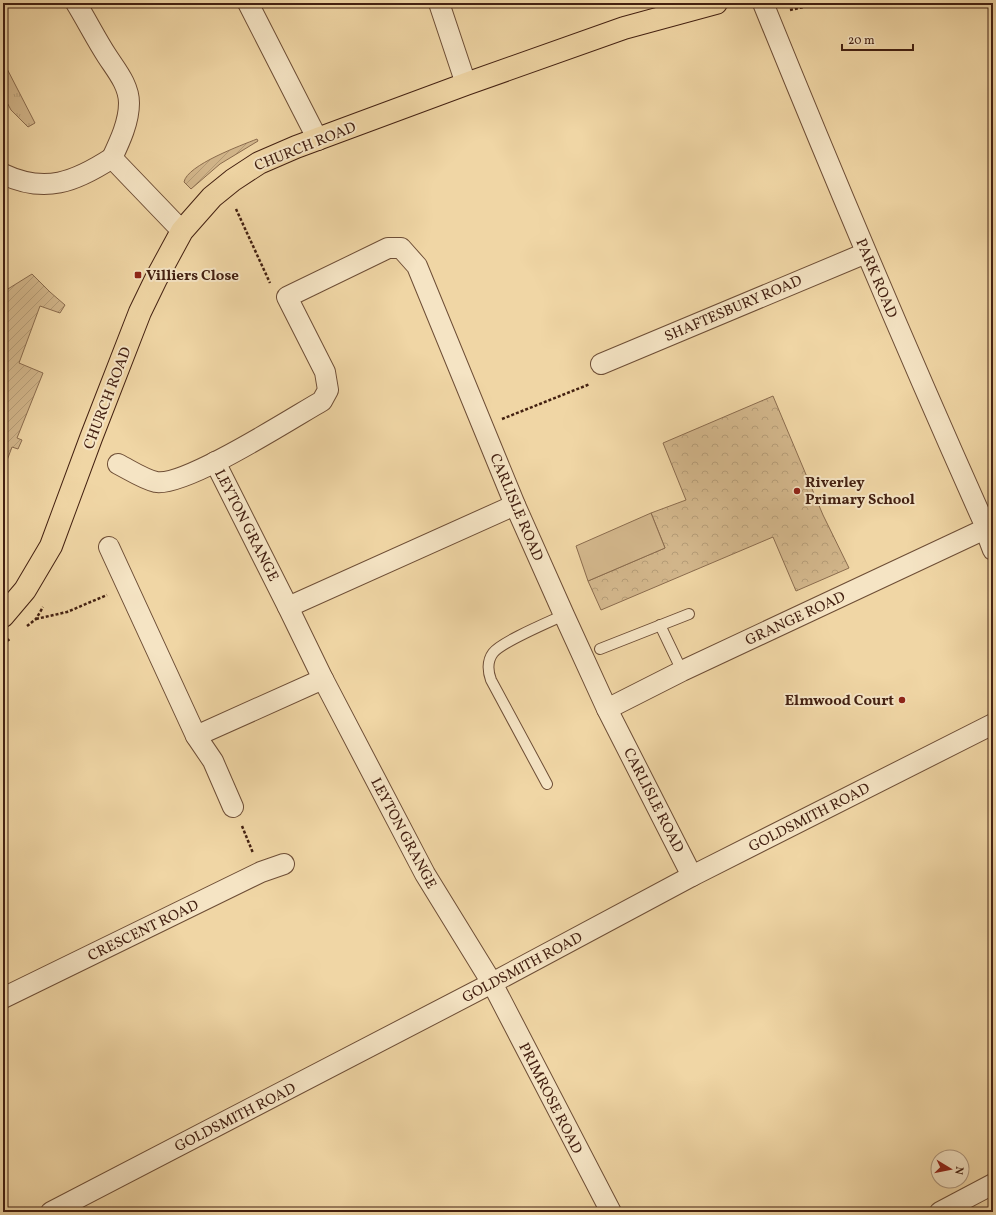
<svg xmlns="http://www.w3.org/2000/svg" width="996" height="1215" font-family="Vollkorn,serif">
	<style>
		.grass { fill: url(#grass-tufts); stroke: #8b6c4e }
		.park { fill: url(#park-crowns); stroke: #8b6c4e }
		.garden { fill: url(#garden-furrows); stroke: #8b6c4e }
		.pitch { fill: #d3b78c; stroke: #8b6c4e }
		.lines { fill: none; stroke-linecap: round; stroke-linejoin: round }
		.lane-casing { stroke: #6e4e36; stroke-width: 12 }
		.street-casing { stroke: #6e4e36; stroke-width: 22 }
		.primary-casing { stroke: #432011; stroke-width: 24 }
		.path { stroke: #432011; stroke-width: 2.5; stroke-dasharray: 3 2; stroke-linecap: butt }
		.lane { stroke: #f5e4c4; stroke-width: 10 }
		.street { stroke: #f5e4c4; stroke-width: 20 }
		.primary { stroke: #f0d6a5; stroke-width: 22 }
		.poi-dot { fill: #8f2418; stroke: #f5e4c4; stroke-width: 1.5 }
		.labels { text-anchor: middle; stroke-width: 4; stroke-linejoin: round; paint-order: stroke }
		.street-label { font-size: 15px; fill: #432011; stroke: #f5e4c4 }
		.poi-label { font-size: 15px; font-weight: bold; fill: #432011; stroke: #f5e4c4; text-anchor: start }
	</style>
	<defs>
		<pattern id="grass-tufts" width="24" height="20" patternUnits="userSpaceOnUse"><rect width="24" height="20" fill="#d3b78c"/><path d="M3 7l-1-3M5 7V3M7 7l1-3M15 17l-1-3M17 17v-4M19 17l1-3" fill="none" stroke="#b69d78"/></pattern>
		<pattern id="park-crowns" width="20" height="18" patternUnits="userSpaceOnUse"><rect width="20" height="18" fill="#d3b78c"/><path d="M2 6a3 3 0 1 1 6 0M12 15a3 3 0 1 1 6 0" fill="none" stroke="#b69d78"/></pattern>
		<pattern id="garden-furrows" width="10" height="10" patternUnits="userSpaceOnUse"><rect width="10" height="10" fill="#d3b78c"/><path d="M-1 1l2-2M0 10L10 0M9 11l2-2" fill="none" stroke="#b69d78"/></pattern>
	</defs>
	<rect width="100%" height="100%" fill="#f0d6a5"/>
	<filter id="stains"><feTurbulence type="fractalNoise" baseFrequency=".005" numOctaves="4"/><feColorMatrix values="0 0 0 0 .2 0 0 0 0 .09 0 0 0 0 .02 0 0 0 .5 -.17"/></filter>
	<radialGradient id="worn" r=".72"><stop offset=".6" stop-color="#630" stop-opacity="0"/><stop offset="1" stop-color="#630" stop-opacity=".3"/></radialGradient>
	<!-- grass -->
	<path class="grass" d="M3,61L35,123L28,127L11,110L3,95Z"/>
	<!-- park -->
	<path class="park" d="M773,396L823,515L849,568L796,591L773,537L601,610L588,581L665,548L651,513L686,500L663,443Z"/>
	<!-- garden -->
	<g class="garden">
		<path d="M257,139L258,141L220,164L191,189L184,182C187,165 242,145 257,139Z"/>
		<path d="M32,274L50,292L65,305L60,313L40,306L19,363L43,373L17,438L22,440L18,449L12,447L3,471V292Z"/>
	</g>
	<!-- pitch -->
	<path class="pitch" d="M651,513L665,548L588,581L576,546Z"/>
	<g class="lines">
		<defs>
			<g id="lane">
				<path d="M660,625L682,671"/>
				<path d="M600,649L689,614"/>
				<path d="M547,784L491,680C488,672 487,661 493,653C501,642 549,622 564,615"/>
			</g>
			<g id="street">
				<path d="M76,3C87,21 96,39 107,56C116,70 129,85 129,103C129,122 120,141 112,158"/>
				<path d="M248,3L318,140"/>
				<path d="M439,3L466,84"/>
				<path d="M763,3C834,178 907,351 984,523L985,529L993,550"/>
				<path d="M112,158L182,231"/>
				<path d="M3,174C45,194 75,182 112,158"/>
				<path d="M601,364L866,253"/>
				<path d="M215,462L288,607L323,679L425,874L492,983L611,1212"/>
				<path d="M118,464C130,470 143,479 156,482C185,487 292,418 322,401L328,390L325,372L287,297L388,248H401L417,266L515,505L564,615L607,709L692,876"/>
				<path d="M109,547L196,736L213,761L233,807"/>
				<path d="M288,607L515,505"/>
				<path d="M607,709L682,671L985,529"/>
				<path d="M196,736L323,679"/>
				<path d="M3,998L261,872L284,864"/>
				<path d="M51,1212L492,983L692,876L993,724"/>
				<path d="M940,1212L993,1184"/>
			</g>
			<path id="primary" d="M3,616L25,590L51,546L91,438L140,312L156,279L182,231L212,197L233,180L259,163L296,147L466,84L624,28L716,3"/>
		</defs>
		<!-- lane casing -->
		<use href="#lane" class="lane-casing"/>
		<!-- street casing -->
		<use href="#street" class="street-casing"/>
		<!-- primary casing -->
		<use href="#primary" class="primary-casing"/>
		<!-- path -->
		<g class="path">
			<path d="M790,10L813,5"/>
			<path d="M236,209L270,283"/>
			<path d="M502,419L590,384"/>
			<path d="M36,619L67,612L107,595"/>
			<path d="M27,626L36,619L43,607"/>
			<path d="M3,644L11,638"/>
			<path d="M242,826L253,853"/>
		</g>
		<!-- lane -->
		<use href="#lane" class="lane"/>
		<!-- street -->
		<use href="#street" class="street"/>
		<!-- primary -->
		<use href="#primary" class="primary"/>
	</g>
	<!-- markers -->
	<g class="poi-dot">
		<rect x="134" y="271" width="8" height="8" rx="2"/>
		<circle cx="797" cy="491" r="4"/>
		<circle cx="902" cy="700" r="4"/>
	</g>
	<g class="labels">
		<!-- street labels -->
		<g class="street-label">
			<text transform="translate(305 146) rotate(-22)" y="5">CHURCH ROAD</text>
			<text transform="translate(877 278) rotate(67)" y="5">PARK ROAD</text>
			<text transform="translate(733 308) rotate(-23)" y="5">SHAFTESBURY ROAD</text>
			<text transform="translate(107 398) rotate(-69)" y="5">CHURCH ROAD</text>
			<text transform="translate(517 507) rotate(67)" y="5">CARLISLE ROAD</text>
			<text transform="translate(247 525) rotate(63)" y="5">LEYTON GRANGE</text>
			<text transform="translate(795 618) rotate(-25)" y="5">GRANGE ROAD</text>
			<text transform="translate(654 800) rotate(63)" y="5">CARLISLE ROAD</text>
			<text transform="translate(809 817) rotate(-27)" y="5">GOLDSMITH ROAD</text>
			<text transform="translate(404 833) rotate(62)" y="5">LEYTON GRANGE</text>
			<text transform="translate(143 930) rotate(-26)" y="5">CRESCENT ROAD</text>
			<text transform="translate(522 967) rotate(-28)" y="5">GOLDSMITH ROAD</text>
			<text transform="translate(551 1098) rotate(63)" y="5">PRIMROSE ROAD</text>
			<text transform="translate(235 1117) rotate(-27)" y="5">GOLDSMITH ROAD</text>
		</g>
		<!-- poi labels -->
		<g class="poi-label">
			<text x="146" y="280">Villiers Close</text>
			<text x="805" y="487">Riverley<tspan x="805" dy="17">Primary School</tspan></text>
			<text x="894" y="705" text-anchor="end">Elmwood Court</text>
		</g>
	</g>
	<!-- margin -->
	<rect width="996" height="1215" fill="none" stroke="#f0d6a5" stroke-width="16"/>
	<rect x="4" y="4" width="988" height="1207" fill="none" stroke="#432011" stroke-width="2"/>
	<rect x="8" y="8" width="980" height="1199" fill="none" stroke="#432011"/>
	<!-- north arrow -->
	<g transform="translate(950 1169) rotate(100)"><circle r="19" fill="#f5e4c4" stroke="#ae967c"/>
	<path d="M0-3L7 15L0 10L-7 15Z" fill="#8f2418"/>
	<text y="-6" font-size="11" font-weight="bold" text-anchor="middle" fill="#432011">N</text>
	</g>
	<!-- scale -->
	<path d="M842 44v6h71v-6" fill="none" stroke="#432011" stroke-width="2"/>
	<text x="848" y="44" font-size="12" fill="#432011" stroke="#f5e4c4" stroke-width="3" paint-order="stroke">20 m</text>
	<rect width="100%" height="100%" filter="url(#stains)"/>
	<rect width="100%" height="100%" fill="url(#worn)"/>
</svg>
